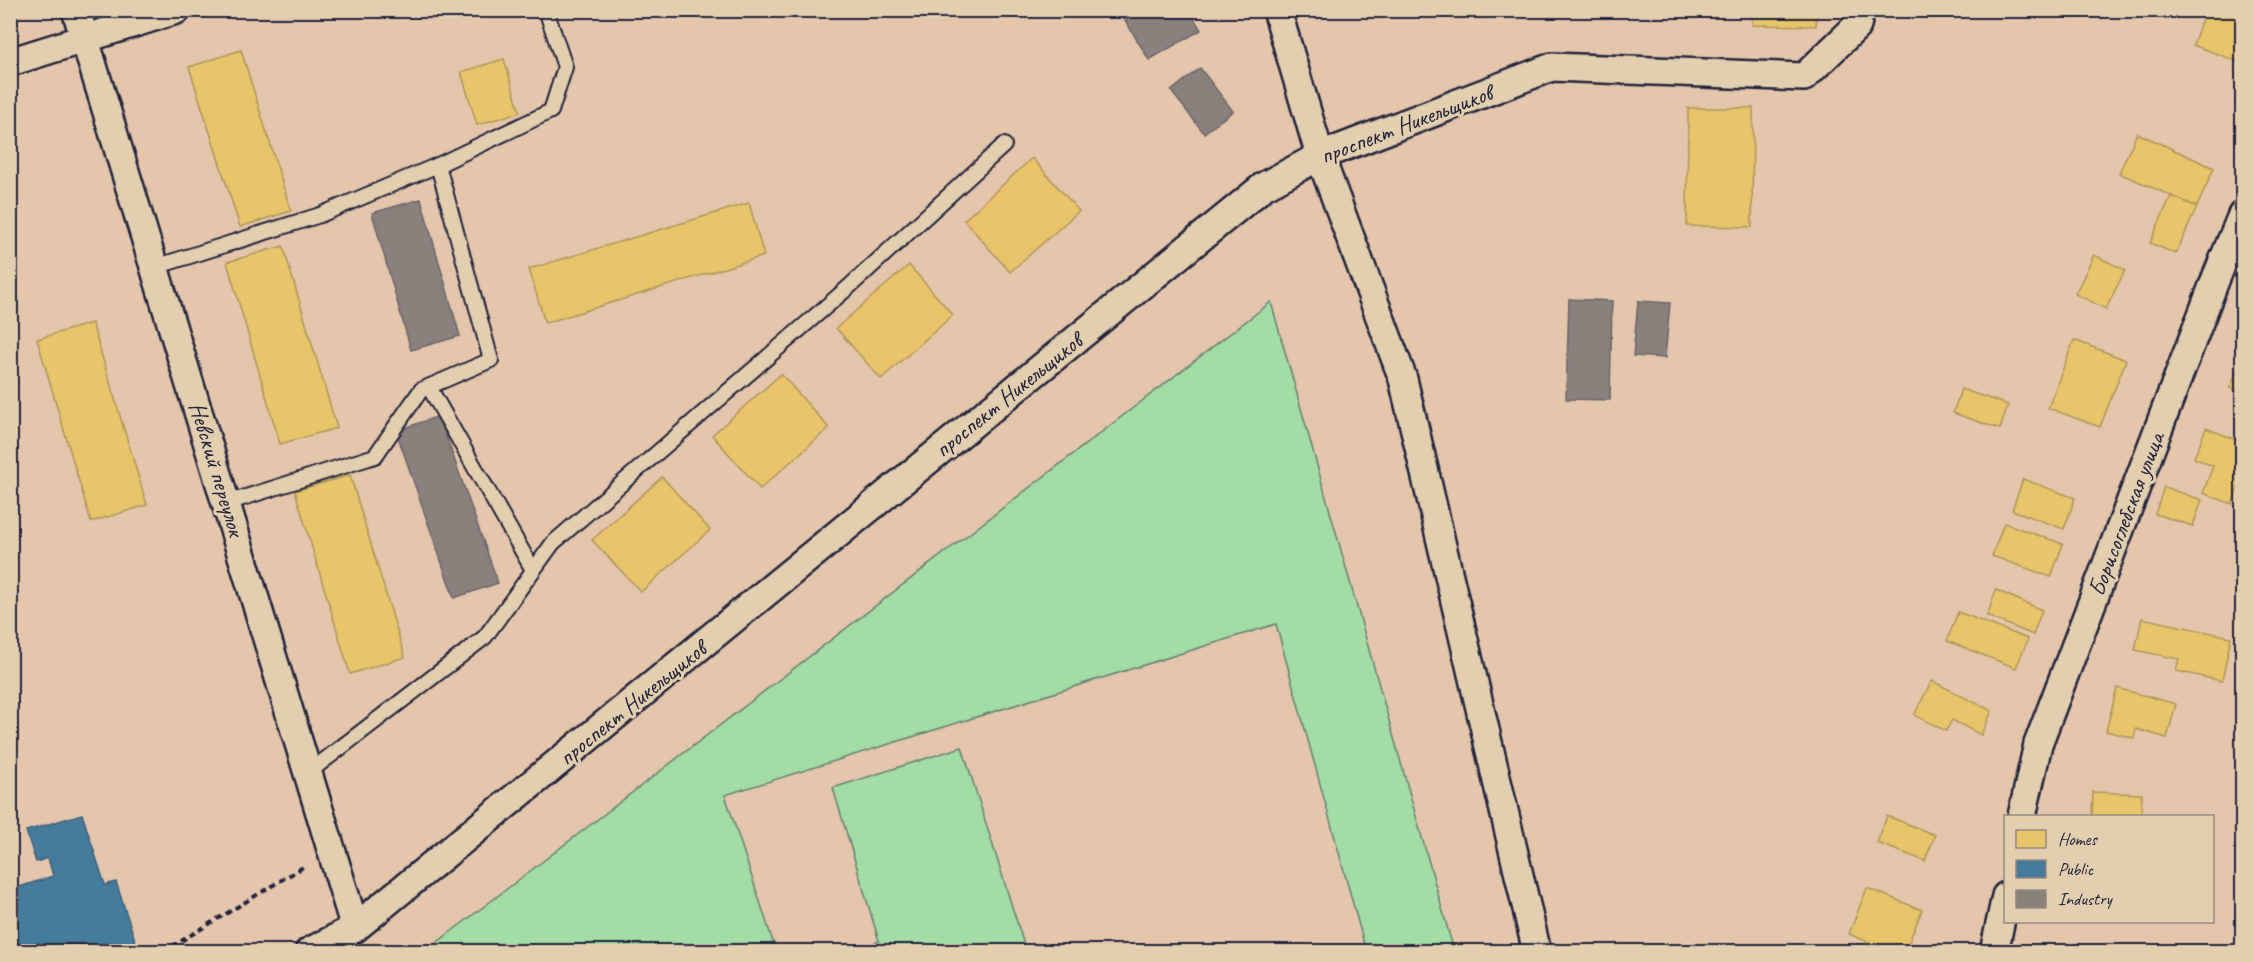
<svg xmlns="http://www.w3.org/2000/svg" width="2253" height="962" font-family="Caveat,sans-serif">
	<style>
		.green { fill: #a2dda3; stroke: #62806f; stroke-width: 1.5 }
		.homes { fill: #e9c46a; stroke: #ad935c; stroke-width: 1.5 }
		.public { fill: #457b9d; stroke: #3a6080; stroke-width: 1.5 }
		.industry { fill: #8a817c; stroke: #6b6468; stroke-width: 1.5 }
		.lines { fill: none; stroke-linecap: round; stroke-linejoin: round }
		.lane-casing { stroke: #22223b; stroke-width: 18 }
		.street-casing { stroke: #22223b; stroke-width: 32 }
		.path { stroke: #22223b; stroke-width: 4; stroke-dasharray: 6 4.5; stroke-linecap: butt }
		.lane { stroke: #e3cfae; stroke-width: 14 }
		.street { stroke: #e3cfae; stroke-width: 27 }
		.labels { text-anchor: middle; stroke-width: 6; stroke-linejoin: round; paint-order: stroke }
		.street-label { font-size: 24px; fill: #22223b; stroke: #e3cfae }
	</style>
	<rect width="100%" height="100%" fill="#e5c6ab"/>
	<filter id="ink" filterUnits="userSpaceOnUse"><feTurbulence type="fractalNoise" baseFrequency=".0167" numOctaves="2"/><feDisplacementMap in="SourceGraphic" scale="12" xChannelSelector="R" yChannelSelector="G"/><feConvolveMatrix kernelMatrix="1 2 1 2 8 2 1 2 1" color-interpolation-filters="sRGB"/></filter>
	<g filter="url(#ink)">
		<!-- green -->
		<g class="green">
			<path d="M1271,302L1454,951H1366L1276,624L725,795L776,951H426Z"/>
			<path d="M962,747L1026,951H852L879,941L833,788Z"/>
		</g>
		<!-- homes -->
		<g class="homes">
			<path d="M1752,10H1817L1816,26L1752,25Z"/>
			<path d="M2205,10H2227L2242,16V63L2193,45Z"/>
			<path d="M241,50L291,211L240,227L189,67Z"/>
			<path d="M504,59L520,112L477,125L461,72Z"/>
			<path d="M1688,108H1753L1752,227L1687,226Z"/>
			<path d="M2137,133L2214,168L2197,207L2119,173Z"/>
			<path d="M1032,158L1079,211L1010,272L964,220Z"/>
			<path d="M2171,196L2197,207L2176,254L2150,243Z"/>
			<path d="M749,203L764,256L545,323L529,269Z"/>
			<path d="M283,246L337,428L280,444L227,262Z"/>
			<path d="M2094,255L2125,270L2106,309L2075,294Z"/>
			<path d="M909,265L953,315L881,379L836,328Z"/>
			<path d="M92,323L147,505L91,522L37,339Z"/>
			<path d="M2074,340L2126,360L2100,427L2048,408Z"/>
			<path d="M2242,358V393L2230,388Z"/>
			<path d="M781,374L829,428L760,489L712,435Z"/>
			<path d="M1961,389L2008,405L2000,429L1953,413Z"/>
			<path d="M2206,428L2242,442V477L2232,504L2203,493L2213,466L2194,458Z"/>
			<path d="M350,475L405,657L350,674L295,491Z"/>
			<path d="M662,477L710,530L641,592L592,540Z"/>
			<path d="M2023,479L2075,498L2064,529L2012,510Z"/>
			<path d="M2164,487L2202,500L2193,526L2155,514Z"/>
			<path d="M2004,523L2063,544L2051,577L1992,556Z"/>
			<path d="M1996,590L2042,610L2033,635L1987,616Z"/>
			<path d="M1958,612L2028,639L2016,668L1947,641Z"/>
			<path d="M2142,618L2231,637L2222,681L2176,671L2179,659L2135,650Z"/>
			<path d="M1932,681L1992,711L1981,735L1952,720L1946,731L1914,715Z"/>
			<path d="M2117,688L2176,704L2167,738L2136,729L2134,738L2106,731Z"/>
			<path d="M2093,792L2142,794L2141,816H2092Z"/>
			<path d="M1887,816L1935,835L1925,861L1877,843Z"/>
			<path d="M1867,888L1922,910L1905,952H1892L1849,934Z"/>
		</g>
		<!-- public -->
		<path class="public" d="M82,814L105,885L116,882L137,946L121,952H10V890L53,876L48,858L36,862L26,831Z"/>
		<!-- industry -->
		<g class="industry">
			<path d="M1119,10H1189L1201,30L1149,60Z"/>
			<path d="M1200,68L1233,111L1204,133L1171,91Z"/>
			<path d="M421,199L460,336L411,350L372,213Z"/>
			<path d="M1569,299L1612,301L1610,400L1566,399Z"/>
			<path d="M1638,301L1670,303L1665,358L1633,356Z"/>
			<path d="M439,416L498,583L454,598L396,431Z"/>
		</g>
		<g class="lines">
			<defs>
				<g id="lane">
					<path d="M155,267L320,215L438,165L551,111L565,67L546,10"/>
					<path d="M429,387L533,570"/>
					<path d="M227,503L375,456L421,390L491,360L438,165"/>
					<path d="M309,772L485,637L553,543L851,285L1004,145"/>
				</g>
				<g id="street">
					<path d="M76,10L355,928"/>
					<path d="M1277,10L1320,156L1403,379L1537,952"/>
					<path d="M10,62L176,10"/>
					<path d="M2022,816L2038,744L2216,278L2242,215"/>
					<path d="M309,952L355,928L1264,186L1320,156L1552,67L1804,77L1857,26L1860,10"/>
					<path d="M1994,952L2006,896"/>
				</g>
			</defs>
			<!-- lane casing -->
			<use href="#lane" class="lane-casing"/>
			<!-- street casing -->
			<use href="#street" class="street-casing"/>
			<!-- path -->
			<path class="path" d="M163,952L303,867"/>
			<!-- lane -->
			<use href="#lane" class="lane"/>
			<!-- street -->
			<use href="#street" class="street"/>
		</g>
	</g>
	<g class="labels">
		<!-- street labels -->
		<g class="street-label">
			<text transform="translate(1406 124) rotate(-21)" y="8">проспект Никельщиков</text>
			<text transform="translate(1008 395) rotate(-39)" y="8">проспект Никельщиков</text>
			<text transform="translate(217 469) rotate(73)" y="8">Невский переулок</text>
			<text transform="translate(2126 514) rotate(-69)" y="8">Борисоглебская улица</text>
			<text transform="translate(632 703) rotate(-39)" y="8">проспект Никельщиков</text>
		</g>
	</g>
	<!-- margin -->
	<rect width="2253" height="962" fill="none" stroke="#e3cfae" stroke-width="36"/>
	<rect x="18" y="18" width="2217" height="926" fill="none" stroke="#22223b" stroke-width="2" filter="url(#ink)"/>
	<!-- legend -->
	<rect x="2004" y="815" width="210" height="108" fill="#e3cfae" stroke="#968a80" stroke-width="1.5"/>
	<rect x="2016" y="830" width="30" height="18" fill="#e9c46a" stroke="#968a80" stroke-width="1.5"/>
	<text x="2058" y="845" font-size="18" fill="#22223b">Homes</text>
	<rect x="2016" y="860" width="30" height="18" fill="#457b9d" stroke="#968a80" stroke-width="1.5"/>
	<text x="2058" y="875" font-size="18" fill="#22223b">Public</text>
	<rect x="2016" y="890" width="30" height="18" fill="#8a817c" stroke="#968a80" stroke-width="1.5"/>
	<text x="2058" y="905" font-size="18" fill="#22223b">Industry</text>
</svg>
